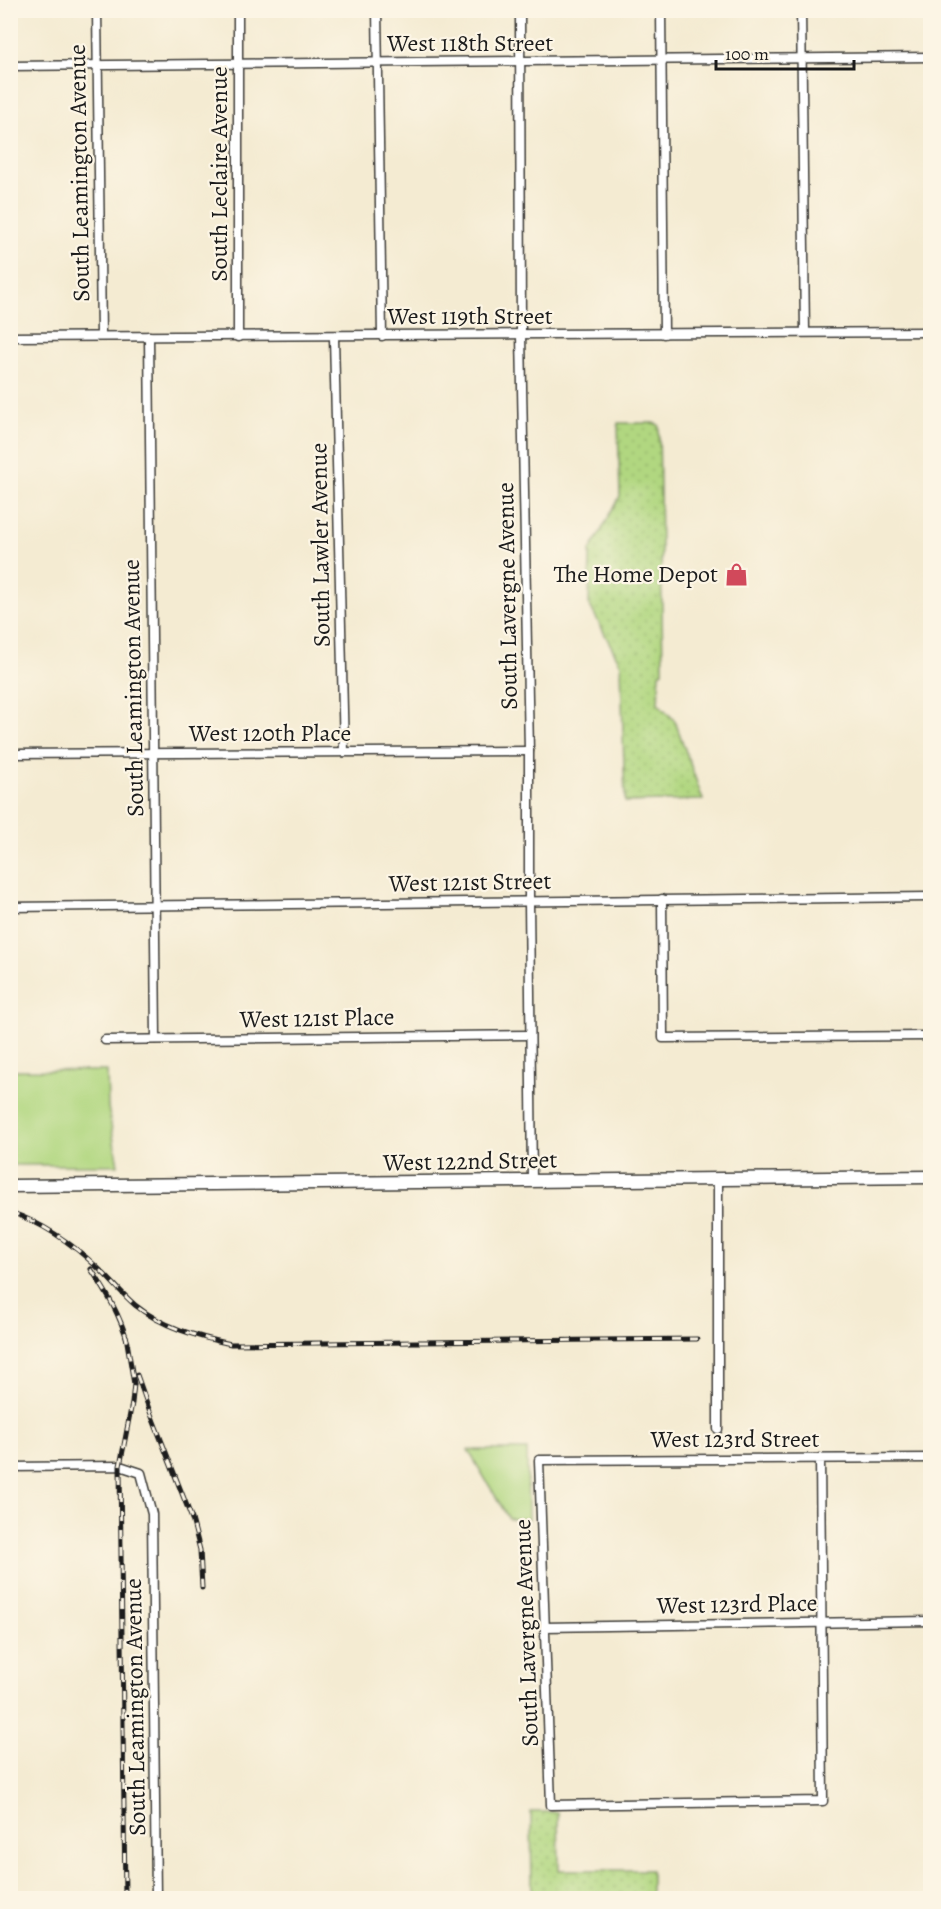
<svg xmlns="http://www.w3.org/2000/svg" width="941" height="1909" font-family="Alegreya,serif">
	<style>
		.grass { fill: url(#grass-dots); stroke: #667a4e; stroke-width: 1.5 }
		.park { fill: #b1d780; stroke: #667a4e; stroke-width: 1.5 }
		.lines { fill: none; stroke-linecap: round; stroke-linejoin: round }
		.street-casing { stroke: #3c3b37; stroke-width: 11 }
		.secondary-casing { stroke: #3c3b37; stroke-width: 15 }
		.street { stroke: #fff; stroke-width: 8 }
		.secondary { stroke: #fff; stroke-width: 12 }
		.rail-casing { stroke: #1c1c1c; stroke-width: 5 }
		.rail { stroke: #fcf5e5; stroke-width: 3; stroke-dasharray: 9; stroke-linecap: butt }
		.labels { text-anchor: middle; stroke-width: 4.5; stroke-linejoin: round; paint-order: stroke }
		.street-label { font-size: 24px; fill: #1c1c1c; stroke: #fcf5e5 }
		.poi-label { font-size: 24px; fill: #1c1c1c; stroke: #fcf5e5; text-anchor: end }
	</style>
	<defs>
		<pattern id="grass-dots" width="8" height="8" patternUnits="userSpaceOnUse" patternTransform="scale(1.5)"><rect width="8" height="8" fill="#b1d780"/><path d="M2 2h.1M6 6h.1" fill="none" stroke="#98b86e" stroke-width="1.8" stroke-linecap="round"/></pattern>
	</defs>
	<rect width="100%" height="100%" fill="#fcf5e5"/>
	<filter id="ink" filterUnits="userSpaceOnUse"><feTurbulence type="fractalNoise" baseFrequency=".0167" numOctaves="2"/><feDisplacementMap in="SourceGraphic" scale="12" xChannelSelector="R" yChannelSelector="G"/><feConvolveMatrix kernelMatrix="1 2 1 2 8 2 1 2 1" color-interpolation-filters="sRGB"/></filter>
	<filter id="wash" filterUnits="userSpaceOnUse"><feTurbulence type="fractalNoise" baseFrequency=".008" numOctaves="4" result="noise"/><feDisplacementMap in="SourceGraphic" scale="24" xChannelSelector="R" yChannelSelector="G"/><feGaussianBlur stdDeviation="1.35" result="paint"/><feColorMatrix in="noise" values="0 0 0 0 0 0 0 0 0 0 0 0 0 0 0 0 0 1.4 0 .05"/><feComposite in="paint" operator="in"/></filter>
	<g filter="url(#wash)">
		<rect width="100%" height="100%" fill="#f4ebd2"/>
		<!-- grass -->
		<g class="grass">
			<path d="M618,423H653L659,425L663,671L660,673L658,703L675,721L703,800L625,802L621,665L589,604L590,551L620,496Z"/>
			<path d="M531,1812H558L559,1870H651V1898H532Z"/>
		</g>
		<!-- park -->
		<g class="park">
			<path d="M11,1070L107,1071L108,1107L118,1165H11Z"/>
			<path d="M468,1450H527L528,1519H509Z"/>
		</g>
	</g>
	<g filter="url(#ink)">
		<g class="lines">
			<defs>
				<g id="street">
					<path d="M97,10L101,336"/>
					<path d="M377,10L382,336"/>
					<path d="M520,10L521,335L529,751V901L532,1181"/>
					<path d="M661,10L664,334"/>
					<path d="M801,10L805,332"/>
					<path d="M10,66L930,57"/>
					<path d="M149,336L156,1039"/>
					<path d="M10,337L930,332"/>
					<path d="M238,337V10"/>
					<path d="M334,337L344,752"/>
					<path d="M10,754L529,751"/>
					<path d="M662,899L663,1038L930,1036"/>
					<path d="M10,907L930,897"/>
					<path d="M105,1040L530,1035"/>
					<path d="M718,1429V1179"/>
					<path d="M820,1458L823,1801L551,1805L539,1460L930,1458"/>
					<path d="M10,1467L120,1466L141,1473L152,1514L156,1898"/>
					<path d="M544,1627L930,1621"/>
				</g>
				<path id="secondary" d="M10,1186L930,1177"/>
			</defs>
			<!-- street casing -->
			<use href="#street" class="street-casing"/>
			<!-- secondary casing -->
			<use href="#secondary" class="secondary-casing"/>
			<!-- street -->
			<use href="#street" class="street"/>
			<!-- secondary -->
			<use href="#secondary" class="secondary"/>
			<defs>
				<g id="rail">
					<path d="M10,1212C43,1223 74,1245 99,1269C111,1280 122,1294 135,1305C162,1327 198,1337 231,1344L697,1339"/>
					<path d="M91,1269C107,1293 120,1315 128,1343"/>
					<path d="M137,1375L149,1409L192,1519L200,1550L202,1588"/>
					<path d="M125,1898L120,1466L132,1403L134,1384L126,1336"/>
				</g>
			</defs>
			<!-- rail casing -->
			<use href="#rail" class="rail-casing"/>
			<!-- rail -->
			<use href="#rail" class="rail"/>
		</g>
	</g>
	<!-- icons -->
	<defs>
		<symbol id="shop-bare" viewBox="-9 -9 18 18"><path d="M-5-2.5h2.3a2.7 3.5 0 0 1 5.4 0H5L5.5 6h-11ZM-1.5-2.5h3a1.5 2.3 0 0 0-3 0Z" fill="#d1495b" stroke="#fcf5e5" stroke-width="2.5" paint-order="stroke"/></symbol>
	</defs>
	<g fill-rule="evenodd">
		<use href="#shop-bare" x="720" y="558" width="33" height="33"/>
	</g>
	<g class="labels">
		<!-- street labels -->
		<g class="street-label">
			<text x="470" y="51">West 118th Street</text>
			<text transform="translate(79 173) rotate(-91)" y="8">South Leamington Avenue</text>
			<text transform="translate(219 174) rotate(-90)" y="8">South Leclaire Avenue</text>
			<text x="470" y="324">West 119th Street</text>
			<text transform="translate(320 545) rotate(-91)" y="8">South Lawler Avenue</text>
			<text transform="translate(507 596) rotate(-91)" y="8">South Lavergne Avenue</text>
			<text transform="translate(133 688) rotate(-91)" y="8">South Leamington Avenue</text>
			<text x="270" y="741">West 120th Place</text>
			<text transform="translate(470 882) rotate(-1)" y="8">West 121st Street</text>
			<text transform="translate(317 1018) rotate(-1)" y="8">West 121st Place</text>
			<text transform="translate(470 1161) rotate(-1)" y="8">West 122nd Street</text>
			<text x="735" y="1447">West 123rd Street</text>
			<text transform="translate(737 1604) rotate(-1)" y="8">West 123rd Place</text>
			<text transform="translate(526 1633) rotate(-92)" y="8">South Lavergne Avenue</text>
			<text transform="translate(135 1707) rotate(-91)" y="8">South Leamington Avenue</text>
		</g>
		<!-- poi labels -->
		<g class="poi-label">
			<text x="718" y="582">The Home Depot</text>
		</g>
	</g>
	<!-- margin -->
	<rect width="941" height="1909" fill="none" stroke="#fcf5e5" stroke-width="36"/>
	<!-- scale -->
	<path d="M716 60v9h138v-9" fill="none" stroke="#1c1c1c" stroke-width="3"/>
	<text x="725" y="60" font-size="18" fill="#1c1c1c" stroke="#fcf5e5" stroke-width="4.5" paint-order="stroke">100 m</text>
</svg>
